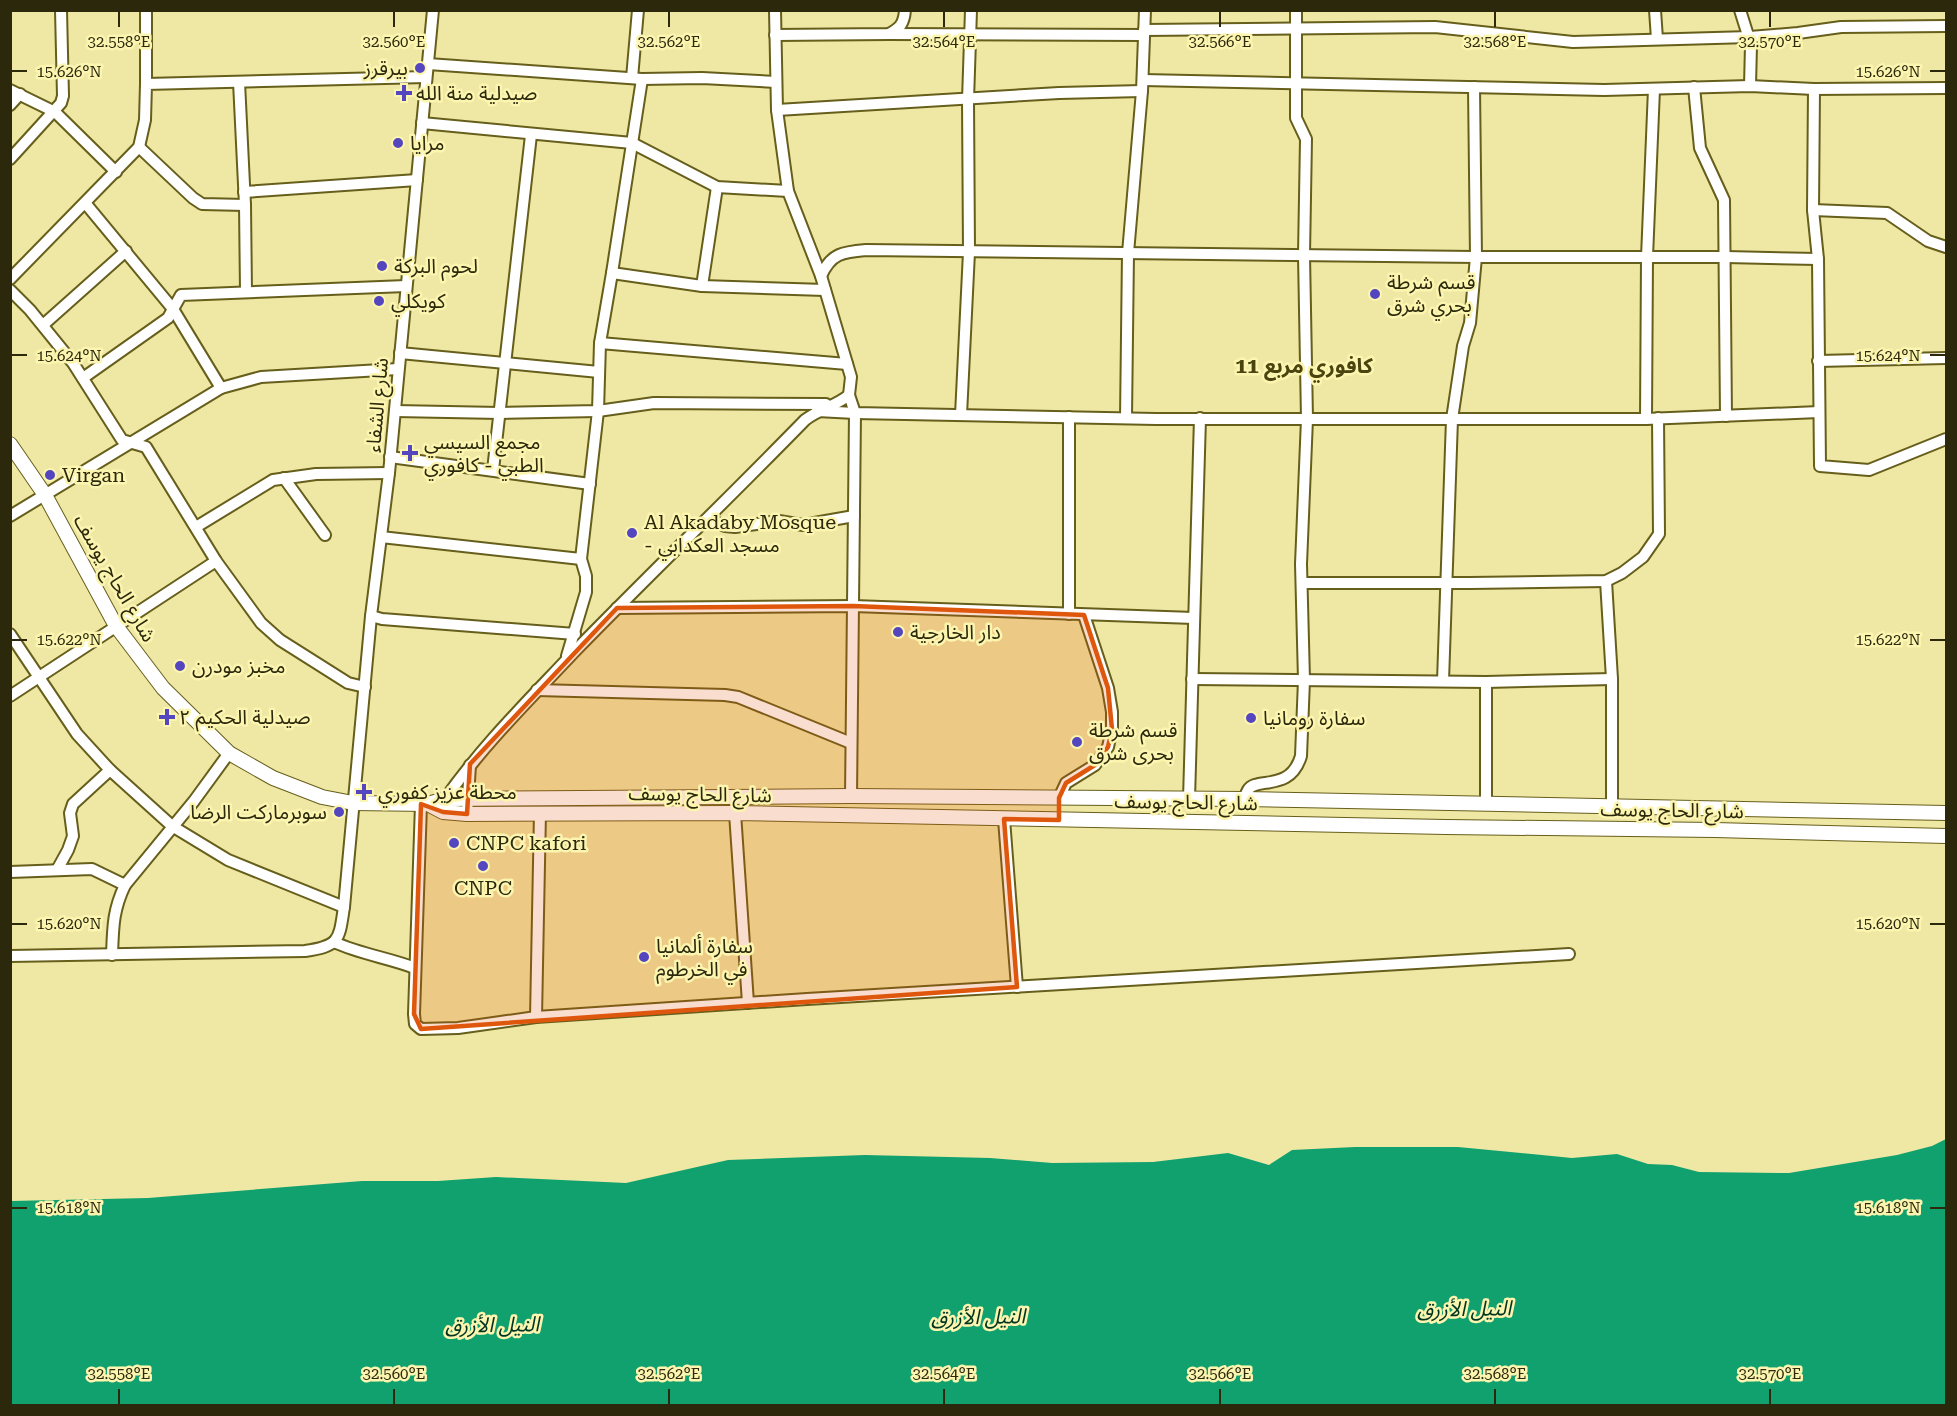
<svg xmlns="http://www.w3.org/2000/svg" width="1957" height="1416" font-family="'Roboto Serif','Noto Sans Arabic',serif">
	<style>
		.water { fill: #10a16f }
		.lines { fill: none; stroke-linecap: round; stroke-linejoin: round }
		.minor-casing { stroke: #665e1b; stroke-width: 14 }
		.major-casing { stroke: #665e1b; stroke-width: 16 }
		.minor { stroke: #fff; stroke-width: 10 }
		.major { stroke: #fff; stroke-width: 14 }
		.marked { fill: #df570c; fill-opacity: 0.2; stroke: #df570c; stroke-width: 4.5; stroke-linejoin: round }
		.ticks { fill: none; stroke: #2b280c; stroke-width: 2 }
		.poi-dot { fill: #5446be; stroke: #fcf5b0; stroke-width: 2 }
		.labels { text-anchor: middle; stroke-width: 5; stroke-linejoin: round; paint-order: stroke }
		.poi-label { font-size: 20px; fill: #2b280c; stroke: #fcf5b0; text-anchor: start }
		.street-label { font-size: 20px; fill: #2b280c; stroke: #fcf5b0 }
		.neighbourhood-label { font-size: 21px; font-weight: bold; fill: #4a4410; stroke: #fcf5b0 }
		.water-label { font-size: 21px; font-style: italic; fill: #003521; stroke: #fcf5b0 }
		.ticks-label { font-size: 15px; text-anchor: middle; fill: #2b280c; stroke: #fcf5b0; stroke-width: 5; stroke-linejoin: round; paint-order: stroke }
	</style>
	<rect width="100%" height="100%" fill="#efe7a4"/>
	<!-- water -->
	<path class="water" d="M1946,1139V1405H11V1201L148,1198L362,1181H438L496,1177L626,1183L728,1160L865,1155L990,1158L1052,1163L1153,1162L1228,1153L1269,1165L1292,1150L1355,1147H1458L1572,1158L1617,1154L1648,1164L1672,1165L1699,1172L1789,1173L1897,1155L1932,1146Z"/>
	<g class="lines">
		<defs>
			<g id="minor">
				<path d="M146,10V84"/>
				<path d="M1655,10L1657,39"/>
				<path d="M1740,10L1751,45L1750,86"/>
				<path d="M1144,30L1435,27L1573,42L1750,37L1798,33L1841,27L1946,26"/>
				<path d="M889,34L1144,35"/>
				<path d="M775,35L889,34C900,28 904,24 905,10"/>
				<path d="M428,64L642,79L702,78L776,82"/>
				<path d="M632,78L638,10"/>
				<path d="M1143,80L1604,90L1750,86L1814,89L1946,88"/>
				<path d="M239,82L245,205L246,292"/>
				<path d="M1694,87L1700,148L1724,200L1726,416"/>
				<path d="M1814,89L1813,210L1818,259L1820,466L1869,470L1946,439"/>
				<path d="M10,90L55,112L116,172"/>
				<path d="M10,105L20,94"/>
				<path d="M777,110L1059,93L1142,91"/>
				<path d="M422,123L632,143L717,187L788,191"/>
				<path d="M139,147L193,198L202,204L245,205"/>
				<path d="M10,159L61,103L63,96L61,10"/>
				<path d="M244,192L417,180"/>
				<path d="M86,204L173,309L221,388"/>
				<path d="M1813,210L1887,213L1928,241L1946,247"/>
				<path d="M612,273L702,286L825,290"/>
				<path d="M821,276C831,253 843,252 866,250L1476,257H1726L1818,259"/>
				<path d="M10,279L139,147L145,120L146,84L426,77"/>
				<path d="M702,286L717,187"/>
				<path d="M10,290L30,310L73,363L122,440L146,447L216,561L261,623L280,640L348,683L365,687"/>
				<path d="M43,325L126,251"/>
				<path d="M600,343L847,364"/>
				<path d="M400,353L599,372"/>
				<path d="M1818,361L1946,358"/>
				<path d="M83,378L168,318L181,295L406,286"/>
				<path d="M849,395L855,413L851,796"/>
				<path d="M395,411L500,413L598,411L654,403L826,404"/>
				<path d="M817,411L855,413L1156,419H1646L1819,412"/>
				<path d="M961,415L969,252L968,100L971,10"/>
				<path d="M1126,418L1128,253L1142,91L1145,10"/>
				<path d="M1646,419L1647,257L1654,89"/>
				<path d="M390,457L590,484"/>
				<path d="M493,470L531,135"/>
				<path d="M284,478L325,535"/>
				<path d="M10,516L221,388L261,377L398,369"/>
				<path d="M708,519L725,526L735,527L779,521L803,525L854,516"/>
				<path d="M196,527L273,480L316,474L389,473"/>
				<path d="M381,537L581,559"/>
				<path d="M1606,581L1612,679V806"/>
				<path d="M1302,583H1470L1606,581L1622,573L1643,557L1659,534L1658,418"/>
				<path d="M617,608L853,606L1194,618"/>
				<path d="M1069,614V417"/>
				<path d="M371,616L382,619L575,634"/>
				<path d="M10,634L77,734L110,770L172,826L228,860L344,907"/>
				<path d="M567,656L586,592V576L581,559L598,411L600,343L612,273L642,79"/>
				<path d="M1192,679L1486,682L1612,679"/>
				<path d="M1443,681L1452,419L1463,346L1470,323L1476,257L1474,87"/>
				<path d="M1486,682V804"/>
				<path d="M537,690L725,695L738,697L851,743"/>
				<path d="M10,696L216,561"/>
				<path d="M1059,798L1066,783L1095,765L1108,747L1112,729V712L1108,688L1084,615"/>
				<path d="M1189,799L1200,418"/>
				<path d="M1245,799C1246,796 1246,793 1248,790C1256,776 1290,793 1301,756L1304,680L1301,564L1307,419L1304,255L1306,139L1296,118V10"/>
				<path d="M445,803V799C483,745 529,700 574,652C650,574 729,498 805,420C819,409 836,406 849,395L851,377L821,276L788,191L777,110L775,10"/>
				<path d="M421,804L414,1014L415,1024L421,1029L458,1028L536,1017L807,999L1569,954"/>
				<path d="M735,813L748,1003"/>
				<path d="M467,814L470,765"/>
				<path d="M1004,819L1017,987"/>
				<path d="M57,870L68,850L73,836L70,813L73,804L110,770"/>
				<path d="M10,872L92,869L125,885L194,801L229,753"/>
				<path d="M334,942C360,954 389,958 415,968"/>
				<path d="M112,955C113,927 113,910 125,885"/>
				<path d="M10,956L305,951C340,946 339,940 344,907L371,616L389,473L433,10"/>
				<path d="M536,1017L540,812"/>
			</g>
			<g id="major">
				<path d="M10,444L45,495L116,626L163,688L229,753L273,778L322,797L353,803L428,804L445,799L851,796L1245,799L1946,813"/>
				<path d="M428,804L443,812L467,814L735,813L1446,827L1715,830L1946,836"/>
			</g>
		</defs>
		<!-- minor casing -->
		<use href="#minor" class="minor-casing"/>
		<!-- major casing -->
		<use href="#major" class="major-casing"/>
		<!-- minor -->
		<use href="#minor" class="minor"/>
		<!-- major -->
		<use href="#major" class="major"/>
	</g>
	<!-- marked area -->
	<path class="marked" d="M853,606L1084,615L1108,688L1112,729L1108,747L1095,765L1066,783L1059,798V820L1004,819L1017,987L421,1029L414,1014L421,804L443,812L467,814L470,764L617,608Z"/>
	<!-- ticks -->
	<path class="ticks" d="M119,12V27M394,12V27M669,12V27M944,12V27M1220,12V27M1495,12V27M1770,12V27M12,71H27M1930,71H1945M12,355H27M1930,355H1945M12,640H27M1930,640H1945M12,924H27M1930,924H1945M12,1208H27M1930,1208H1945M119,1389V1404M394,1389V1404M669,1389V1404M944,1389V1404M1220,1389V1404M1495,1389V1404M1770,1389V1404"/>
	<!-- markers -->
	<g class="poi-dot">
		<circle cx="420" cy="68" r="6"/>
		<path d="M401 84h6v6h6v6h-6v6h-6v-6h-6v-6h6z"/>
		<circle cx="398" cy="143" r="6"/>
		<circle cx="382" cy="266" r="6"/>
		<circle cx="1375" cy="294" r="6"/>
		<circle cx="379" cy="301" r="6"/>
		<path d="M407 444h6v6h6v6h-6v6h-6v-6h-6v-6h6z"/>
		<circle cx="50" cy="475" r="6"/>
		<circle cx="632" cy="533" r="6"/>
		<circle cx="898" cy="632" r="6"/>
		<circle cx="180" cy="666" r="6"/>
		<path d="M164 708h6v6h6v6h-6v6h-6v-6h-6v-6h6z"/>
		<circle cx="1251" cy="718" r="6"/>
		<circle cx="1077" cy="742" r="6"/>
		<path d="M361 783h6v6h6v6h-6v6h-6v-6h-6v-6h6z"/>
		<circle cx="339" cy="812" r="6"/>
		<circle cx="454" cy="843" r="6"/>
		<circle cx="483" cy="866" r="6"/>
		<circle cx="644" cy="957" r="6"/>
	</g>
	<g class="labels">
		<!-- poi labels -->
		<g class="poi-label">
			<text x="408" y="75" text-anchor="end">بيرقرز</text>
			<text x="416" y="100">صيدلية منة الله</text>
			<text x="410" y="150">مرايا</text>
			<text x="394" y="273">لحوم البركة</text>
			<text x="1387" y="289">قسم شرطة<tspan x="1387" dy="23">بحري شرق</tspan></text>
			<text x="391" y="308">كويكلي</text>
			<text x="424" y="449">مجمع السيسي<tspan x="424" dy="23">الطبي - كافوري</tspan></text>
			<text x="62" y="482">Virgan</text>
			<text x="644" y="529">Al Akadaby Mosque<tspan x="644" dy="23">- مسجد العكدابي</tspan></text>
			<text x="910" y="639">دار الخارجية</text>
			<text x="192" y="673">مخبز مودرن</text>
			<text x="179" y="724">صيدلية الحكيم ٢</text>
			<text x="1263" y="725">سفارة رومانيا</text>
			<text x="1089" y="737">قسم شرطة<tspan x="1089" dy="23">بحرى شرق</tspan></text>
			<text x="378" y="799">محطة عزيز كفوري</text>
			<text x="327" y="819" text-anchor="end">سوبرماركت الرضا</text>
			<text x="466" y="850">CNPC kafori</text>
			<text x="483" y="895" text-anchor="middle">CNPC</text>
			<text x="656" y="953">سفارة ألمانيا<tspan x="656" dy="23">في الخرطوم</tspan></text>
		</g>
		<!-- street labels -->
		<g class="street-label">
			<text transform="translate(377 405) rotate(-85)" y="7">شارع الشفاء</text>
			<text transform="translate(115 578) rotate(60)" y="7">شارع الحاج يوسف</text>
			<text transform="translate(700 794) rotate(1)" y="7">شارع الحاج يوسف</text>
			<text transform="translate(1186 802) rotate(1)" y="7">شارع الحاج يوسف</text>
			<text transform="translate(1672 810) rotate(1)" y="7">شارع الحاج يوسف</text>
		</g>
		<!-- neighbourhood labels -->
		<g class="neighbourhood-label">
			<text x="1304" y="373">كافوري مربع 11</text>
		</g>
		<!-- water labels -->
		<g class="water-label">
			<text transform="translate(1464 1309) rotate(-1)" y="7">النيل الأزرق</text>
			<text transform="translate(978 1317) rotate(-1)" y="7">النيل الأزرق</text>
			<text transform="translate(492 1325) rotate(-1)" y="7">النيل الأزرق</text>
		</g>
	</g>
	<g class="ticks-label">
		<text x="119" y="47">32.558°E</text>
		<text x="394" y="47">32.560°E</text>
		<text x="669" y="47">32.562°E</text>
		<text x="944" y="47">32.564°E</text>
		<text x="1220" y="47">32.566°E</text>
		<text x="1495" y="47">32.568°E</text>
		<text x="1770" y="47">32.570°E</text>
		<text x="69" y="77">15.626°N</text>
		<text x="1888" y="77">15.626°N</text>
		<text x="69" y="361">15.624°N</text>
		<text x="1888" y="361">15.624°N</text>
		<text x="69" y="645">15.622°N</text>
		<text x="1888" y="645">15.622°N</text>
		<text x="69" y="929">15.620°N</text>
		<text x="1888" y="929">15.620°N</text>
		<text x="69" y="1213">15.618°N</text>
		<text x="1888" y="1213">15.618°N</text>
		<text x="119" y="1379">32.558°E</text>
		<text x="394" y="1379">32.560°E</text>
		<text x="669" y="1379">32.562°E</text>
		<text x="944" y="1379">32.564°E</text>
		<text x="1220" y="1379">32.566°E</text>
		<text x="1495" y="1379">32.568°E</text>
		<text x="1770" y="1379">32.570°E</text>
	</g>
	<!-- border -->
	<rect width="1957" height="1416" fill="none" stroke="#2b280c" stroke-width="24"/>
</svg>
